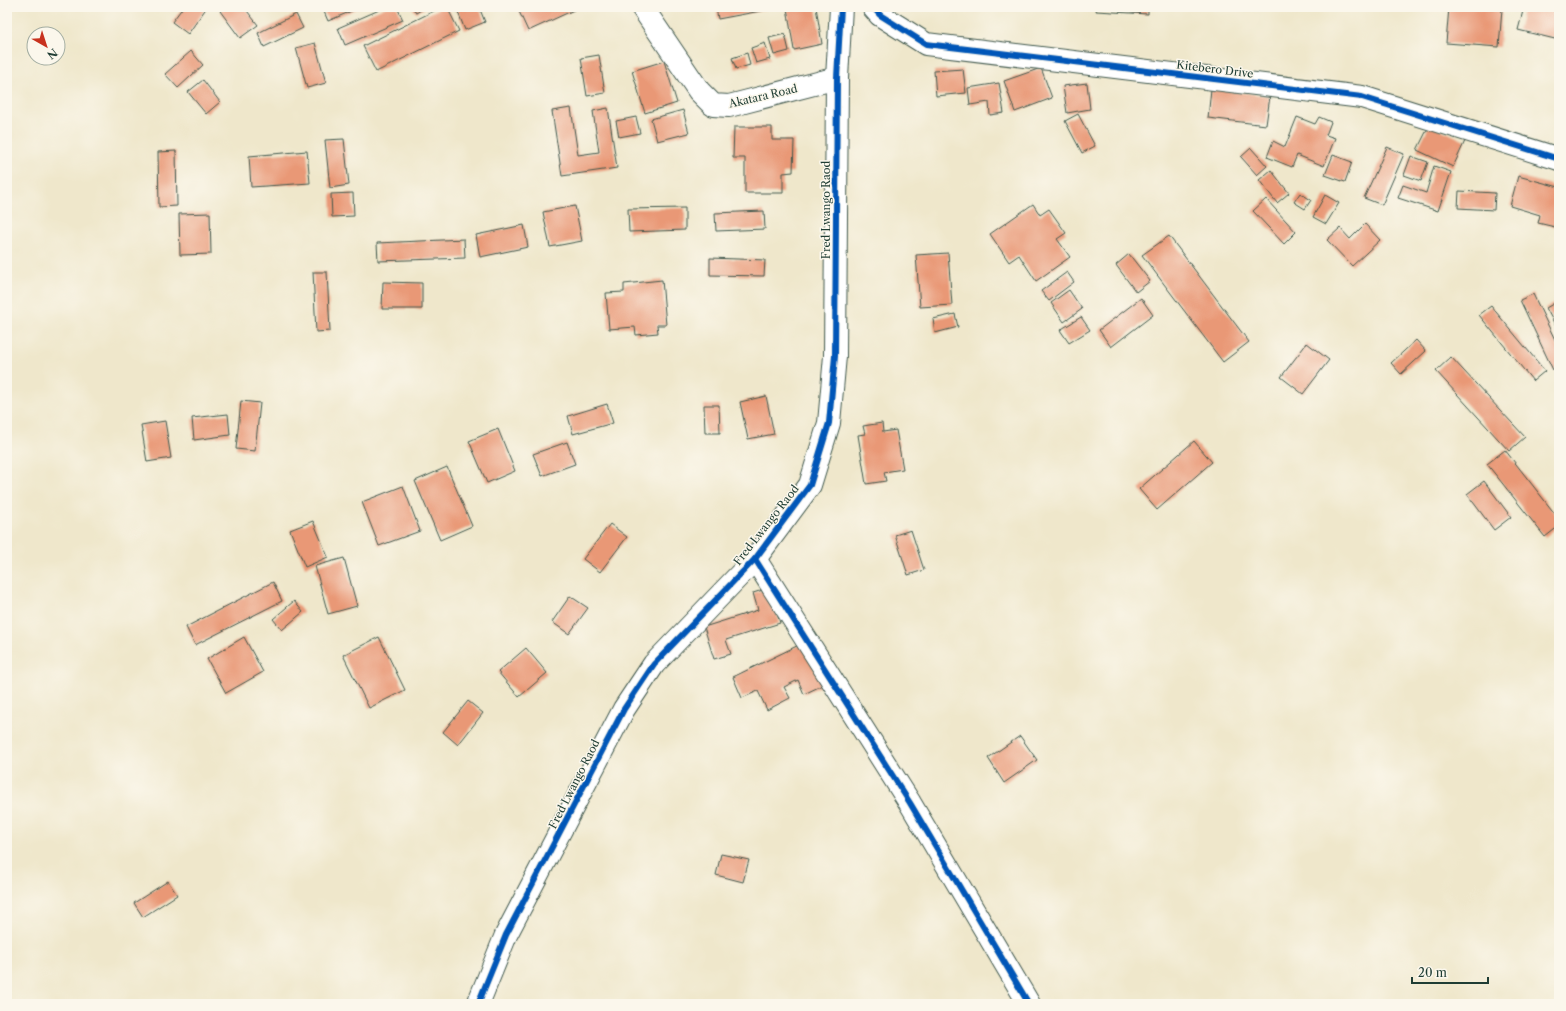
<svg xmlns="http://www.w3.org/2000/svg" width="1566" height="1011" font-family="'Libre Caslon Text',serif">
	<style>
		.building { fill: #e99876 }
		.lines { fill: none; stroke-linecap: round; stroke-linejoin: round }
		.minor-casing { stroke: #3e564b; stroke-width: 24 }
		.minor { stroke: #fff; stroke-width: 22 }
		.cycleway-casing { stroke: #fbf7ec; stroke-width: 8 }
		.cycleway { stroke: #0057b8; stroke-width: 6 }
		.labels { text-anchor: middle; stroke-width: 3; stroke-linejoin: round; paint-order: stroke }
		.street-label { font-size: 11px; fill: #1f3d34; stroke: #fbf7ec }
	</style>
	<rect width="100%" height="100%" fill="#fbf7ec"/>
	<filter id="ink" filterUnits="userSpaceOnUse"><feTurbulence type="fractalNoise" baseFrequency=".025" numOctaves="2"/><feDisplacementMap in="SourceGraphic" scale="8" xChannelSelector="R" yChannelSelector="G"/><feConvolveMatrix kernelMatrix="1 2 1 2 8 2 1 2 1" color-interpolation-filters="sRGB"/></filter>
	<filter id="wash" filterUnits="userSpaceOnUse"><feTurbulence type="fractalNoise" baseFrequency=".012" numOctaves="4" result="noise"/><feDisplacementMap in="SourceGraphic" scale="16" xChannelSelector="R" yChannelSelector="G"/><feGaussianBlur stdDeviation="0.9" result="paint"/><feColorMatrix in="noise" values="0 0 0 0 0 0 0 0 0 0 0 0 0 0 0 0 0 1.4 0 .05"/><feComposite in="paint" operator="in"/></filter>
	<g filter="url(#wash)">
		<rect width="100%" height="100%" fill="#efe7cb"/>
		<g id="blocks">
			<!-- building -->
			<g class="building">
				<path d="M183,7H207L188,34L172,22Z"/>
				<path d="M225,7H244L258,25L240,38L220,11Z"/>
				<path d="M322,7H361L328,21Z"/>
				<path d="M386,7H397L403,20L345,45L338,28Z"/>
				<path d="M412,7H426L416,13Z"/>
				<path d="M442,7H447L459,31L376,72L363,46Z"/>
				<path d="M456,7H479L485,22L465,30Z"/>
				<path d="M517,7H575L576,9L528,31Z"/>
				<path d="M716,7H766V10L718,19Z"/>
				<path d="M794,7H816L822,44L794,50L787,8Z"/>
				<path d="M1097,7H1148V14L1096,11Z"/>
				<path d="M1449,7L1502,9L1499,47L1446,43Z"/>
				<path d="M1524,7H1539L1559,12V40L1518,30Z"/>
				<path d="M296,14L303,28L264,47L258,33Z"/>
				<path d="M785,34L789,51L774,55L769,38Z"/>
				<path d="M315,43L326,83L307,88L296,48Z"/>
				<path d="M765,43L770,59L756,63L751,48Z"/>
				<path d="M191,51L203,65L178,88L165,74Z"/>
				<path d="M747,53L750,65L736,69L732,58Z"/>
				<path d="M599,55L605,93L587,96L581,58Z"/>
				<path d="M664,61L677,103L645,113L632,71Z"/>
				<path d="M1041,68L1052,98L1015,112L1004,81Z"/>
				<path d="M963,69L966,93L936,96L934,71Z"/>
				<path d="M203,80L220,102L206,114L188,92Z"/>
				<path d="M999,83L1004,113L990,115L989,102L970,105L968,88Z"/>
				<path d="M1087,83L1090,109L1067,113L1063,86Z"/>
				<path d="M1211,89L1270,96L1266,125L1208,118Z"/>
				<path d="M571,108L578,155L599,152L593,111L608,108L617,168L562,176L552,111Z"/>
				<path d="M683,110L689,133L657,141L651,119Z"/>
				<path d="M1078,114L1095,146L1082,153L1065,121Z"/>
				<path d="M636,117L640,133L619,137L616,121Z"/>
				<path d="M1297,117L1315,124L1319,117L1331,122L1326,135L1335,138L1324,166L1297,155L1292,167L1267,157L1273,141L1285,147Z"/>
				<path d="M1430,124L1465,141L1453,167L1417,150Z"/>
				<path d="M734,127H772V140H794L793,172L783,173V193H745V158H733Z"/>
				<path d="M344,139L349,185L330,188L325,140Z"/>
				<path d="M1387,147L1404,154L1382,205L1364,198Z"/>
				<path d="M1251,148L1267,166L1257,175L1241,157Z"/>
				<path d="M176,151L177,206L159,207L158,152Z"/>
				<path d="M307,151L310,183L251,187L249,156Z"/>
				<path d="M1333,155L1352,162L1345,182L1325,175Z"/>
				<path d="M1411,156L1428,162L1421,181L1404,175Z"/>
				<path d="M1434,166L1451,172L1438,211L1398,198L1403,185L1426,193Z"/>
				<path d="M1271,170L1289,193L1277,203L1259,180Z"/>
				<path d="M1518,176L1559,187V213L1555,227L1538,223L1540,215L1510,206Z"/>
				<path d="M1459,191L1495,193L1494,210L1458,208Z"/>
				<path d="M353,193L354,216L332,217L331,194Z"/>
				<path d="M1300,193L1311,200L1305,209L1294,202Z"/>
				<path d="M1325,195L1339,203L1326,224L1313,217Z"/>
				<path d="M1266,199L1296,232L1284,244L1253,211Z"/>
				<path d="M1033,204L1040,215L1049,209L1066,233L1057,239L1070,257L1036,281L1019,255L1009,262L990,234Z"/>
				<path d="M575,206L582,241L550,247L543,212Z"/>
				<path d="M685,208V230L629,232L628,209Z"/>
				<path d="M764,211L765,229L716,231L715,213Z"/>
				<path d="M210,213L211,254L180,255L179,214Z"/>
				<path d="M1365,224L1380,240L1352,266L1327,240L1340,228L1350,239Z"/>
				<path d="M524,225L528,247L480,257L476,235Z"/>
				<path d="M1169,236L1249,342L1223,362L1142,255Z"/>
				<path d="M464,239L465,258L378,261L377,243Z"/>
				<path d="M948,253L952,305L920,307L916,255Z"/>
				<path d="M1129,254L1150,281L1136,292L1116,265Z"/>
				<path d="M710,258L765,260L764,276L710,275Z"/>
				<path d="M313,272H327L330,331L316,332Z"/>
				<path d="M1067,272L1074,282L1049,301L1041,291Z"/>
				<path d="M662,280L666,325H657L658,333L636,335L635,327L609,329L606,293L624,292V284Z"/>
				<path d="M383,282L422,283V309H382Z"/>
				<path d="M1069,290L1082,309L1064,322L1051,303Z"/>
				<path d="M1533,294L1559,348V367L1553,370L1520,300Z"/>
				<path d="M1141,298L1153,315L1111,347L1099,330Z"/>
				<path d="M1558,301L1559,303V332L1546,308Z"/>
				<path d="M1491,306L1545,371L1533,381L1479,315Z"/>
				<path d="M955,314L958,327L935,333L933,319Z"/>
				<path d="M1081,317L1090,330L1069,343L1060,330Z"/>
				<path d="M1416,340L1426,351L1401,374L1391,363Z"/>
				<path d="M1307,343L1329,360L1303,394L1281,377Z"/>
				<path d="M1451,357L1525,437L1509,451L1436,371Z"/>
				<path d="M766,396L774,434L748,439L740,402Z"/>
				<path d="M241,401L260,403L255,451L236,449Z"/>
				<path d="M607,404L613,423L573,434L568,416Z"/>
				<path d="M704,405H719L720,433H705Z"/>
				<path d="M228,414L230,435L194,440L192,418Z"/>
				<path d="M165,421L171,458L147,462L141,425Z"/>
				<path d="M882,423L883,432L896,430L903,469L884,472L886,481L866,484L858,435L865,434L863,426Z"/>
				<path d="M498,429L515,471L487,483L469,441Z"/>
				<path d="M1194,441L1212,462L1157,510L1139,489Z"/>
				<path d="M567,442L575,464L542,476L533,454Z"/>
				<path d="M1505,450L1559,519V526L1545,537L1487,464Z"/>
				<path d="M447,467L472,526L440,540L415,481Z"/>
				<path d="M1484,481L1511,517L1494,530L1467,494Z"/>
				<path d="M403,486L420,531L379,546L362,502Z"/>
				<path d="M313,521L328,557L305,567L290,530Z"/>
				<path d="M610,524L627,537L600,572L583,559Z"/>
				<path d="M911,530L924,570L908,575L895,535Z"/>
				<path d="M344,558L357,606L328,614L315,566Z"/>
				<path d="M273,582L282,601L195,645L186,627Z"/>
				<path d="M769,588L780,623L726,640L731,654L714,659L704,627L758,610L753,593Z"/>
				<path d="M570,596L588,608L569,634L552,622Z"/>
				<path d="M294,601L303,612L282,630L273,619Z"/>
				<path d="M244,637L263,672L226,693L207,659Z"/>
				<path d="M379,637L405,690L369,708L343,655Z"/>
				<path d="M803,643L823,685L804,694L798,680L784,687L790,698L767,710L758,691L742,698L733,677Z"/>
				<path d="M526,648L547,673L519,697L498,672Z"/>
				<path d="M468,701L483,713L458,745L443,732Z"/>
				<path d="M1020,736L1037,760L1004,783L988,758Z"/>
				<path d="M721,854L749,860L743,882L716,875Z"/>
				<path d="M168,881L177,895L143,917L134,903Z"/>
			</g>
		</g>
	</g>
	<g filter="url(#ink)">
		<use href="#blocks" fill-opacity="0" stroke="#3e564b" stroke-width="1"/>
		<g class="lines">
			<defs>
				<g id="minor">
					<path d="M642,7L699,91L713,105L729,106L837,78"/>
					<path d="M873,7L880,15L926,44L1362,97L1559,159"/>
					<path d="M755,559L910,803L1029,1004"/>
					<path d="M478,1004L506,935L624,709L654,664L755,559L810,485L829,423L835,356L837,78L841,7"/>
				</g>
			</defs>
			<!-- minor casing -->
			<use href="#minor" class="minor-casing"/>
			<!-- minor -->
			<use href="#minor" class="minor"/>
			<defs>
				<g id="cycleway">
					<path d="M873,7L880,15L926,44L1362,97L1559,159"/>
					<path d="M755,559L910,803L1029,1004"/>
					<path d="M478,1004L506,935L624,709L654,664L755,559L810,485L829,423L835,356L837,78L841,7"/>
				</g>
			</defs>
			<!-- cycleway casing -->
			<use href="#cycleway" class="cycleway-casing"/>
			<!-- cycleway -->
			<use href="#cycleway" class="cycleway"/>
		</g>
	</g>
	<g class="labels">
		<!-- street labels -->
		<g class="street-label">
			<text transform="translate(1215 69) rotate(7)" y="4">Kitebero Drive</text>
			<text transform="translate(763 96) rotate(-13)" y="4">Akatara Road</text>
			<text transform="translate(826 210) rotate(-90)" y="4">Fred Lwango Raod</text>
			<text transform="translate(766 525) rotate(-52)" y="4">Fred Lwango Raod</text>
			<text transform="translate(574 784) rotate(-63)" y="4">Fred Lwango Raod</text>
		</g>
	</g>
	<!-- margin -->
	<rect width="1566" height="1011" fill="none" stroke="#fbf7ec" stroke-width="24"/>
	<!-- north arrow -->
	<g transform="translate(46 46) rotate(141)"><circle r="19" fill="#fbf7ec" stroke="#a3ada2"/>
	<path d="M0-3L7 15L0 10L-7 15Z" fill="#c8321e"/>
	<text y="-6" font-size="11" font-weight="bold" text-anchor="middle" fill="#1f3d34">N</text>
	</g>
	<!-- scale -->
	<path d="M1412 977v6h76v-6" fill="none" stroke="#1f3d34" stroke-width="2"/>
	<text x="1418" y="977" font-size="12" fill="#1f3d34" stroke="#fbf7ec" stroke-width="3" paint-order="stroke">20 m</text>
</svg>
